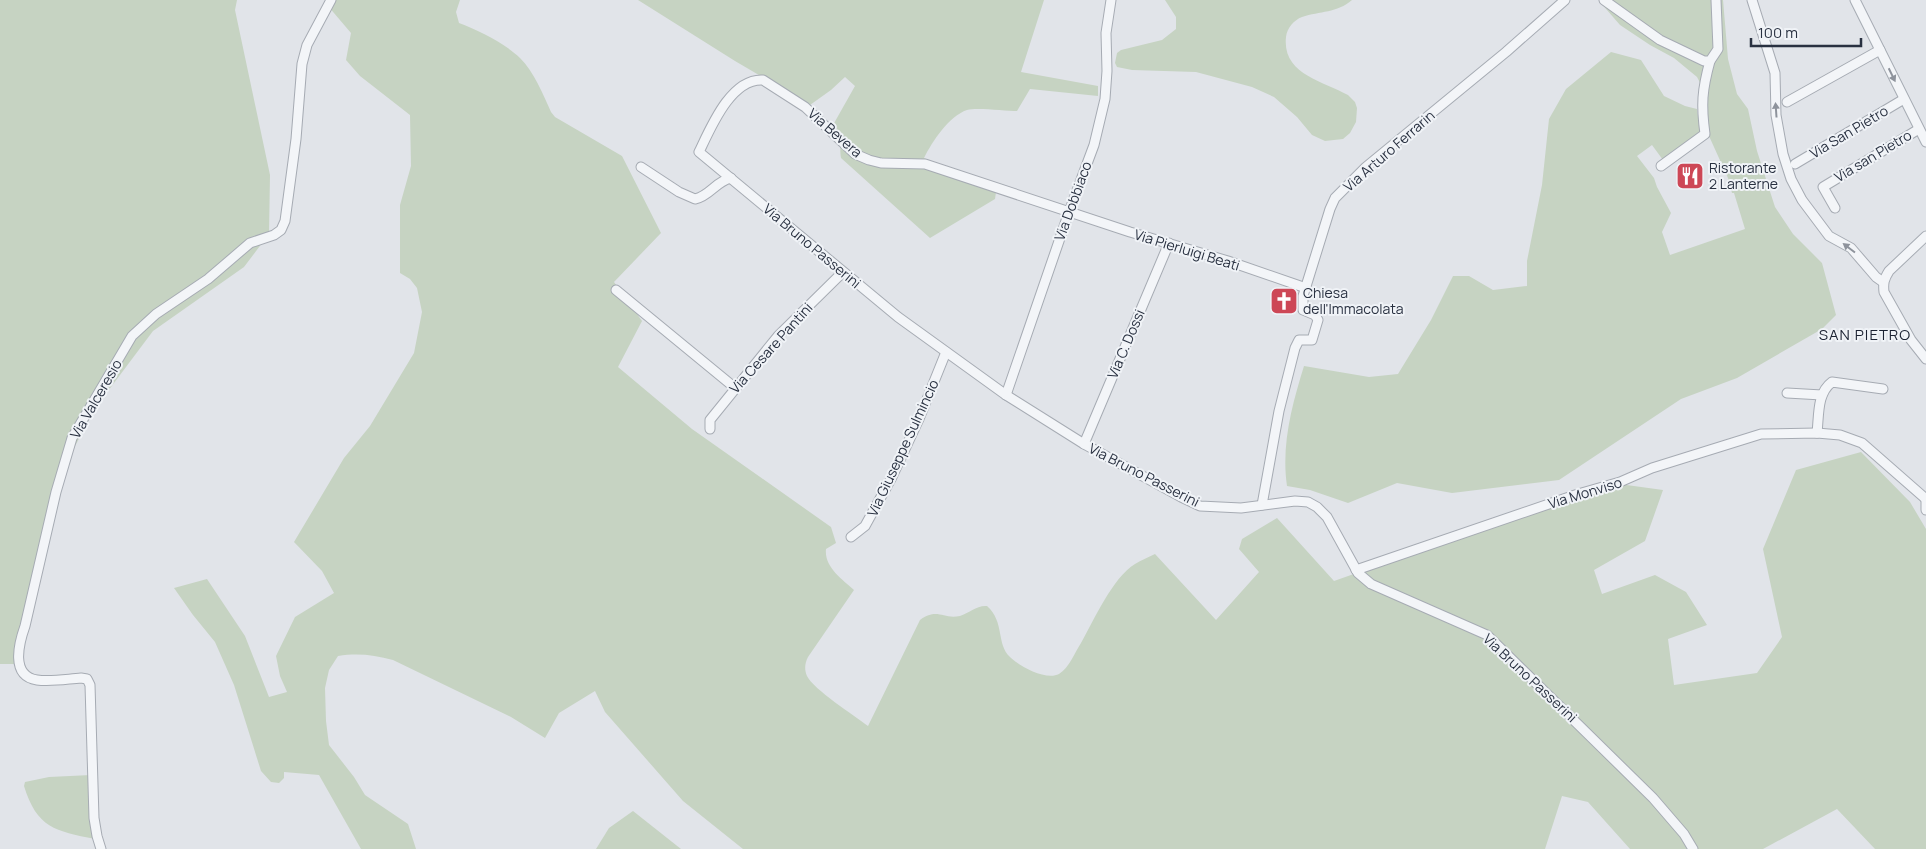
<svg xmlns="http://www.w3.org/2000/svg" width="1926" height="849" font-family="Manrope,sans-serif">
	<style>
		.green { fill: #c6d3c2 }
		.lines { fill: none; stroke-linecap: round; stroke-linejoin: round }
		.minor-casing { stroke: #a6abb3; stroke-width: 11 }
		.minor { stroke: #f3f5f8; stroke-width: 9 }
		.oneway { fill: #8e939c }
		.labels { text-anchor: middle; stroke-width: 4; stroke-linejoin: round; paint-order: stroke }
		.street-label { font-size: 14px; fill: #293141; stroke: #f0f3f7 }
		.poi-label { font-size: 14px; fill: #293141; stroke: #f0f3f7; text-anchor: start }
		.neighbourhood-label { font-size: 15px; letter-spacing: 1px; fill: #1b2232; stroke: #f0f3f7 }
	</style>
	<rect width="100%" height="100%" fill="#e1e4e9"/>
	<!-- green -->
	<g class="green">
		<path d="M0,0H237L235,10L270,175L269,234L244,267L153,331L96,407L53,487L29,588L14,664H0Z"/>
		<path d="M332,0H460L456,12L459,23C478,30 506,44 520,58C534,72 543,94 551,112L555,117L622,156L661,233L614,282L642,321L618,367L692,429L831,527L836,543L826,549C824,567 842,579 854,590L808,657C805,663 804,669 807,676C813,689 855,716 868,726L920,620C938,607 943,620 960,616C969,613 977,605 987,606C1005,622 996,644 1010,657C1019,666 1046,681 1059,674C1069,668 1075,652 1081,643C1094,620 1113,577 1135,564C1141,560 1149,557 1155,554L1216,620L1259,572L1239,549L1242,539L1277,518L1334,581L1612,483L1663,490L1645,541L1594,570L1602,594L1655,575L1686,592L1707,625L1668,639L1674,685L1757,673L1782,637L1763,549L1796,470L1861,452L1910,502L1926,529V849H1875L1837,809L1763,849H1630L1588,802L1562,796L1545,849H743L683,801L605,712L595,691L559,713L545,738L511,717L393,660C374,655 358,653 338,656L329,670L325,688L326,721L329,745L354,777L365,795L408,824L416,849H361L319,775L284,772V778L279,783L271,782L261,771L234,685L215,642L193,615L174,588L207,579L245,636L269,697L287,692L280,676L276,656L295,617L334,593L322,571L294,542L344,458L370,426L414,353L422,312L417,288L410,279L400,273V205L411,166L410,115L360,76L346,60L351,33L328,6Z"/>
		<path d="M638,0H1044L1021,72L1098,86V96L1030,89L1017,111C1006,111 976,107 967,110C949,116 932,142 924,158L993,188L996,192L995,199L930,238L841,158C839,143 843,139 833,125L855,86L845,77L831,90L810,105L735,61Z"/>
		<path d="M1165,0H1352C1337,13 1320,11 1302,17C1294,20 1287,28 1286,37C1282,74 1323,81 1348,95L1355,102L1357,108L1356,122L1350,133L1343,139L1325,141L1312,135L1297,117L1274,97L1252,87L1196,72L1132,70L1117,67L1115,63L1117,53L1121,50L1162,40L1176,29V17Z"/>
		<path d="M1600,0H1723L1728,59L1737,94L1748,109L1757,151L1775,207L1793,234L1822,263L1836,315L1822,329L1737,378L1681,399L1559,480L1452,493L1397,483L1348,503L1310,490L1287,486C1281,445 1292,405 1304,366L1369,377L1398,374L1431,320L1453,276H1469L1493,290L1527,286V261L1542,185L1549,119L1566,89L1611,52L1641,60L1664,96L1685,106L1697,109L1700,133L1663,160L1652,145L1637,156L1654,178L1657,187L1671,213L1662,232L1670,255L1745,229L1734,193H1732L1728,178L1709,136L1707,96L1697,77L1674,58L1650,45L1620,25L1600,2Z"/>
		<path d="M91,775L95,839C55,831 37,828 24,786L25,782L49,777Z"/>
		<path d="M633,811L681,849H596L609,828Z"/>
	</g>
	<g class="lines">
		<defs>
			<g id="minor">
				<path d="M1604,0L1660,40L1704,61H1710L1718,49L1716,0"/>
				<path d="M1752,0L1775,73L1776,115L1783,154L1791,179L1802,200L1829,236L1851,248L1876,277L1883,282"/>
				<path d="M1855,0L1926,142"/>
				<path d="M1787,102L1880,50"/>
				<path d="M1795,164L1904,99"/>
				<path d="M1661,166L1705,134C1701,105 1702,90 1710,61"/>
				<path d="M641,167L679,192L695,199C710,196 716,181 731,178"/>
				<path d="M1835,208L1823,187L1919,129"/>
				<path d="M1926,236L1889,271C1884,279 1883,283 1884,292L1911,340L1926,359"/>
				<path d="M1306,288L1228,261L1130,232L925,164L881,163L869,160L855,154L805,107L763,80C731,78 711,127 699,152L898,317L1006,395L1084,444L1181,497L1200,506L1241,508L1295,501L1308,502L1317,507L1327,517L1358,573L1371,584L1487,635L1653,798L1684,834L1693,849"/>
				<path d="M616,290L734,387"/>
				<path d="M1787,393L1822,395"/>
				<path d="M1006,395L1069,212L1094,145L1105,99L1107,71L1106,33L1111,0"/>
				<path d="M710,429V420L778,336L843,272"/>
				<path d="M1817,433C1819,415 1817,393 1832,382L1883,389"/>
				<path d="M1084,444L1169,243"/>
				<path d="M1926,499V510"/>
				<path d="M1262,505L1279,411L1295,348L1299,340H1312L1318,320L1315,315L1303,310V296L1330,209L1335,198L1366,167L1506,52L1565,0"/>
				<path d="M851,537L865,526L892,477L919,419L946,352"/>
				<path d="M1356,570L1578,494L1620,482L1652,468L1761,434L1817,433L1840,435L1862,443L1926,499"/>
				<path d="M101,849L97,836L94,818L90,685L87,679L81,678C67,679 51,682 37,680C10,676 19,643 25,626L56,492L72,438L132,336L156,314L208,279L250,243L274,235L281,230L285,221L296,139L302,64L307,45L331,0"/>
			</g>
		</defs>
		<!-- minor casing -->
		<use href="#minor" class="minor-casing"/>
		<!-- minor -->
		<use href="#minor" class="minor"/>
	</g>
	<!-- one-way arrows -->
	<defs><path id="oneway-solid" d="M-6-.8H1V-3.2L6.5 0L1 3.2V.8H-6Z" transform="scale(1.25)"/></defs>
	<g class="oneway">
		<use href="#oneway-solid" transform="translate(1892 75) rotate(64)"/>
		<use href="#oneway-solid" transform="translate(1776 110) rotate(-94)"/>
		<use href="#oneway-solid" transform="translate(1849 248) rotate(-143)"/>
	</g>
	<!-- icons -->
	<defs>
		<symbol id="restaurant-square" viewBox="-11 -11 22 22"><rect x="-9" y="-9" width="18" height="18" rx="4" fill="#cd4756" stroke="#f0f3f7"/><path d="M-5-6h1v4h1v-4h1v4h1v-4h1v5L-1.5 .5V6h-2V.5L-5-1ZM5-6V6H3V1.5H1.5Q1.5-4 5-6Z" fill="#fff"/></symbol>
		<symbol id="church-square" viewBox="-11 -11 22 22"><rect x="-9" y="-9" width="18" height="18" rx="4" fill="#cd4756" stroke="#f0f3f7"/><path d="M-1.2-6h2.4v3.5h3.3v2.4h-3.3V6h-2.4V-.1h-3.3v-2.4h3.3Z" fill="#fff"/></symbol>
	</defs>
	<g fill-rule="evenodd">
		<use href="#restaurant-square" x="1674" y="160" width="32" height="32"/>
		<use href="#church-square" x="1268" y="285" width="32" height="32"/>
	</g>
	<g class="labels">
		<!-- street labels -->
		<g class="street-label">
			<text transform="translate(1849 132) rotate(-31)" y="5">Via San Pietro</text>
			<text transform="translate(835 133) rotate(41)" y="5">Via Bevera</text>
			<text transform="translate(1389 151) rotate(-41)" y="5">Via Arturo Ferrarin</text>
			<text transform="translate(1873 156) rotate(-31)" y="5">Via san Pietro</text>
			<text transform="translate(1073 201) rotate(-70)" y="5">Via Dobbiaco</text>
			<text transform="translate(812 246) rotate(40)" y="5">Via Bruno Passerini</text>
			<text transform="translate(1187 250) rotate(17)" y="5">Via Pierluigi Beati</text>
			<text transform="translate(1126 344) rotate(-67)" y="5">Via C. Dossi</text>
			<text transform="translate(771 348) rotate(-48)" y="5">Via Cesare Pantini</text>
			<text transform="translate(96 399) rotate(-60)" y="5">Via Valceresio</text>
			<text transform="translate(903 448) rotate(-65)" y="5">Via Giuseppe Sulmincio</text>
			<text transform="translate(1144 475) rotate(27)" y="5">Via Bruno Passerini</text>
			<text transform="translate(1585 493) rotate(-17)" y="5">Via Monviso</text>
			<text transform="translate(1530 678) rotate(43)" y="5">Via Bruno Passerini</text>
		</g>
		<!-- poi labels -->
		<g class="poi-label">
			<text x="1709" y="173">Ristorante<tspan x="1709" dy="16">2 Lanterne</tspan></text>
			<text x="1303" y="298">Chiesa<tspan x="1303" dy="16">dell'Immacolata</tspan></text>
		</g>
		<!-- neighbourhood labels -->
		<g class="neighbourhood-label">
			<text x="1865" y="340">SAN PIETRO</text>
		</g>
	</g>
	<!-- scale -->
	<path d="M1751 38v8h110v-8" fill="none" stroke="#293141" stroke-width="2.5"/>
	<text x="1758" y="38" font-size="15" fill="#293141" stroke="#f0f3f7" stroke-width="4" paint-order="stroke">100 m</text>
</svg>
